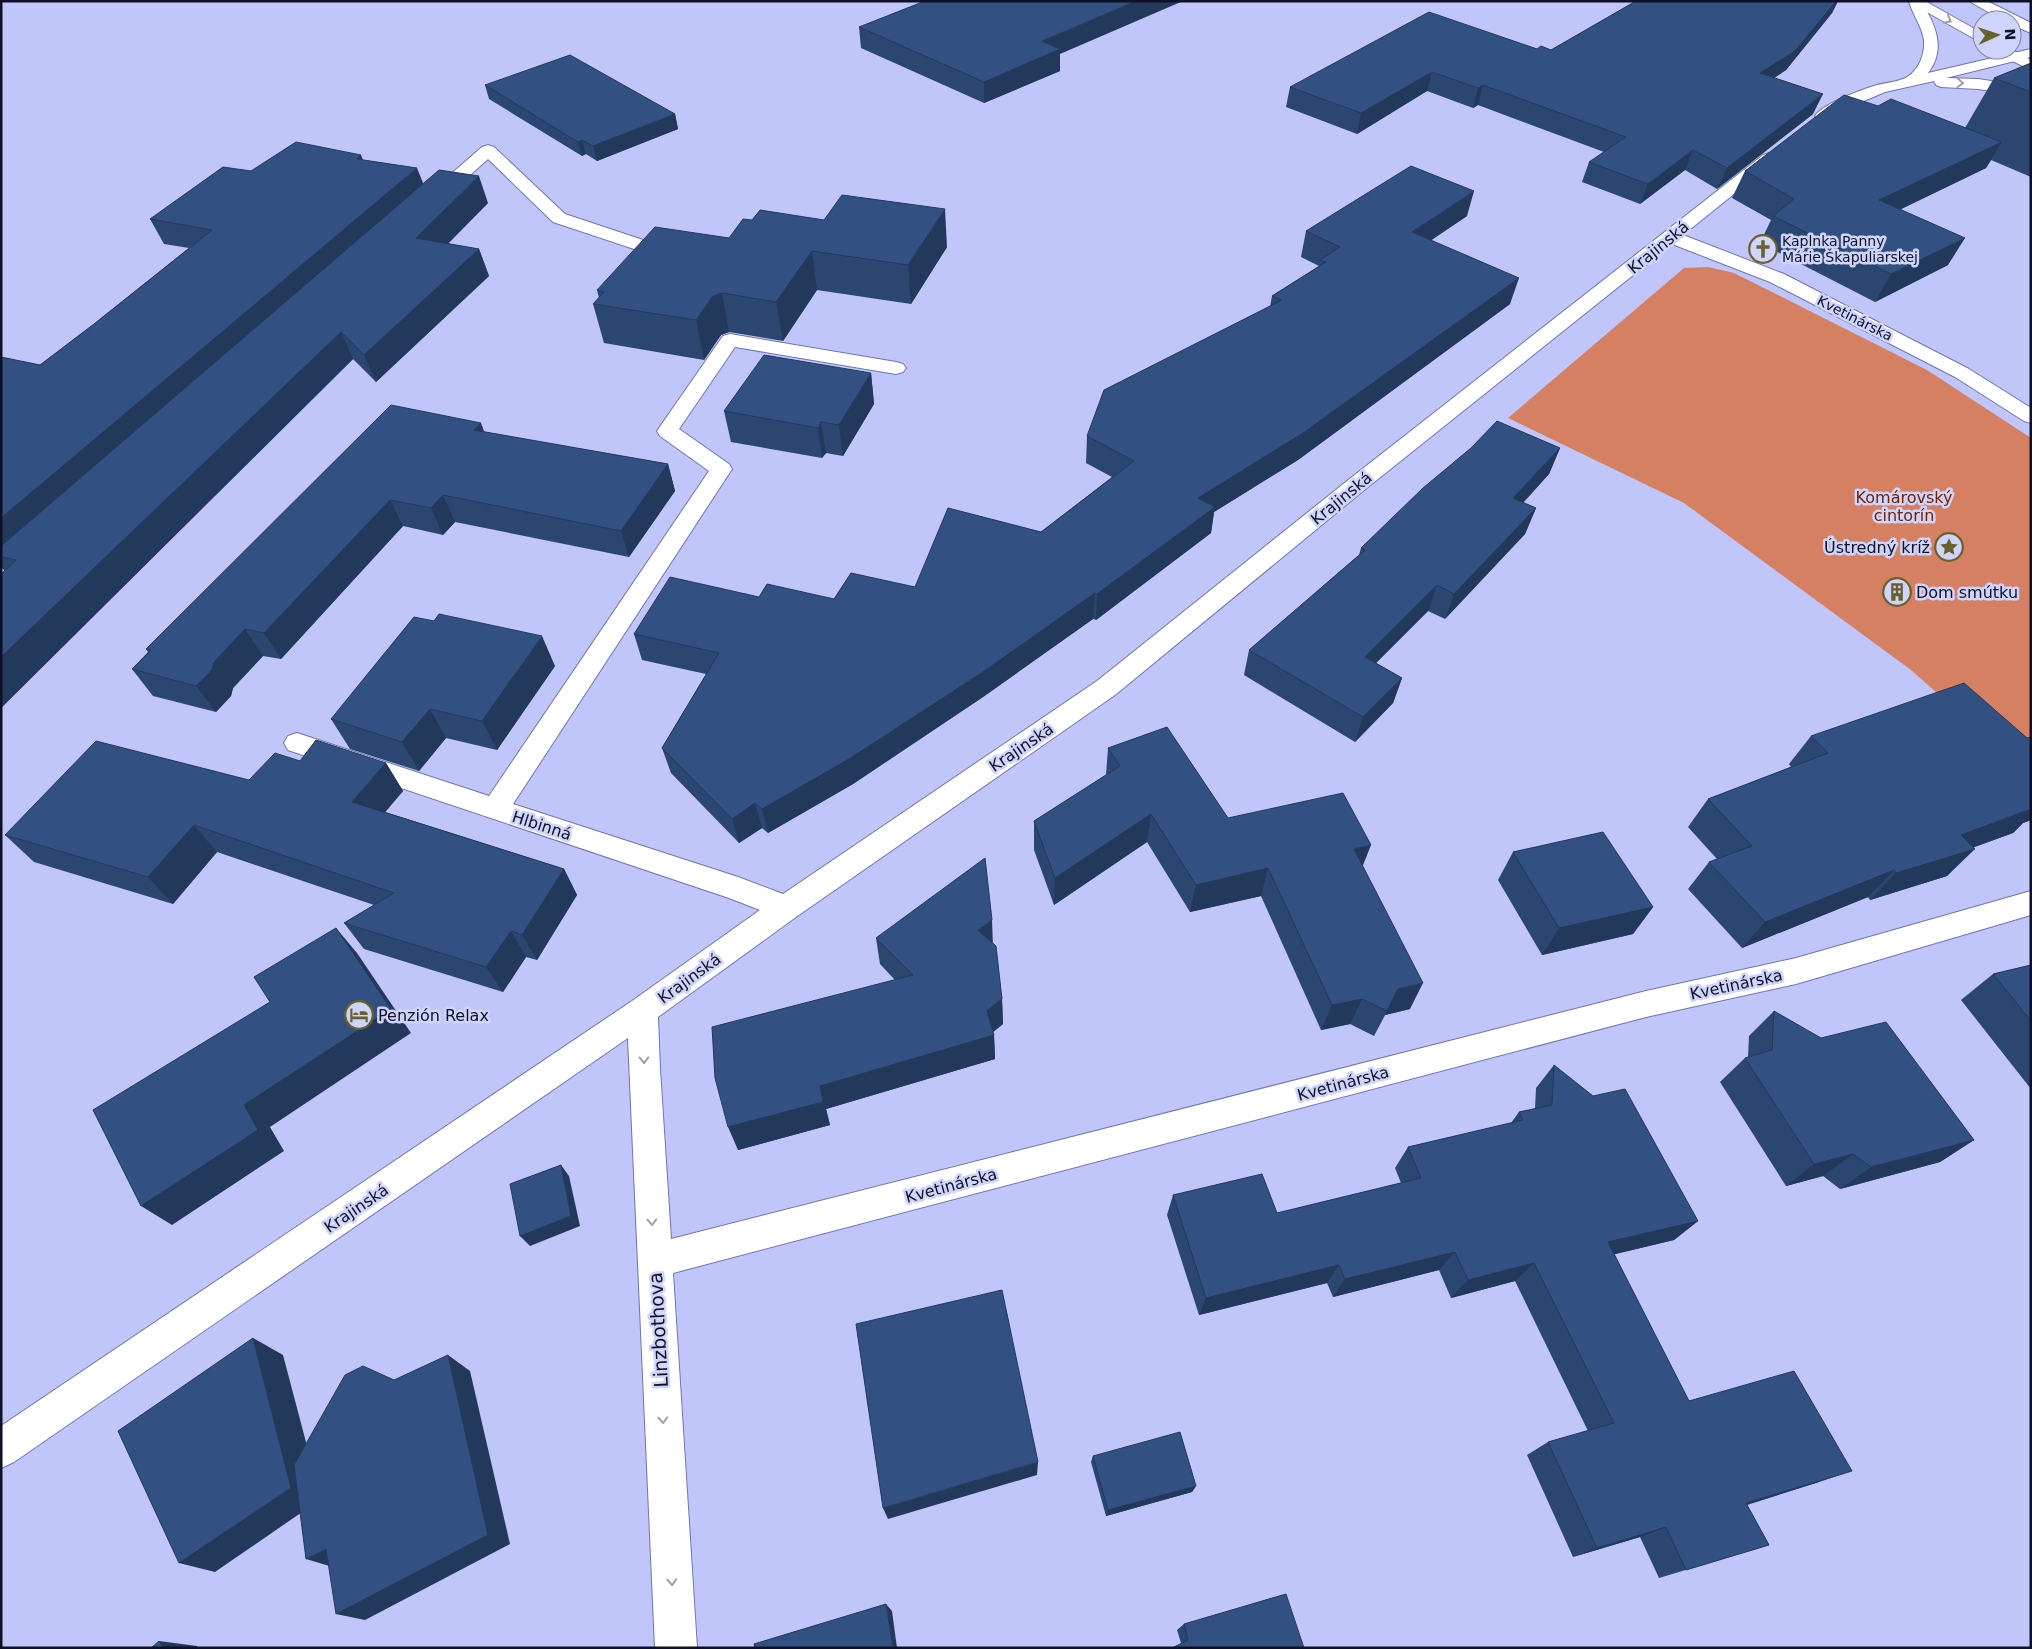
<svg xmlns="http://www.w3.org/2000/svg" width="2032" height="1649" font-family="'DejaVu Sans',sans-serif">
	<style>
		.green { fill: #d68063 }
		.lines { fill: none; stroke-linecap: round; stroke-linejoin: round }
		.minor-casing { stroke: #7075b0; stroke-width: 2 }
		.major-casing { stroke: #7075b0; stroke-width: 2 }
		.minor { fill: #fff; fill-rule: evenodd }
		.major { fill: #fff; fill-rule: evenodd }
		.wall { fill: #2b4670 }
		.shaded-wall { fill: #23395b }
		.building { fill: #325182; stroke: #23395b }
		.oneway { stroke: #9f9fa8 }
		.labels { text-anchor: middle; stroke-width: 5; stroke-linejoin: round; paint-order: stroke }
		.far-poi-label { font-size: 14px; fill: #0f1026; stroke: #cfd4fb; text-anchor: start }
		.far-street-label { font-size: 14px; fill: #0f1026; stroke: #cfd4fb }
		.street-label { font-size: 16px; fill: #0f1026; stroke: #cfd4fb }
		.park-label { font-size: 16px; fill: #712000; stroke: #cfd4fb }
		.poi-label { font-size: 16px; fill: #0f1026; stroke: #cfd4fb; text-anchor: start }
		.near-street-label { font-size: 19px; fill: #0f1026; stroke: #cfd4fb }
	</style>
	<rect width="100%" height="100%" fill="#c0c6f9"/>
	<!-- green -->
	<path class="green" d="M1708,267L1734,273L1927,370L2031,438V776L1911,670L1684,503L1508,418L1684,268Z"/>
	<g class="lines">
		<defs>
			<g id="minor">
				<path d="M1909,1H1921C1935,24 1947,49 1928,73L2031,49V57L1946,78L1978,79L2031,87V97L1978,89L1941,87L1936,85L1934,81L1885,92L1840,111L1829,119H1817L1815,116C1824,103 1861,90 1877,85C1885,83 1895,82 1903,79C1918,73 1925,55 1924,40C1922,26 1912,14 1909,1Z"/>
				<path d="M488,145L494,147L565,214L667,248L670,252L667,256L661,257L655,256L553,222L488,159L440,202L434,203L428,202L425,198L428,194L482,147Z"/>
				<path d="M1769,153L1775,155L1777,158L1775,161L1683,235L1784,274L1969,369L2031,408V423L2024,421L1955,377L1770,282L1672,244L1363,491L1115,695L796,917L658,1017L660,1069L671,1239L1646,991L1796,958L2031,891V915L1796,984L1646,1017L673,1273L697,1648H655L628,1038L14,1462L1,1468V1426L632,1001L760,910L729,898L288,750L284,743L288,736L297,733L489,796L709,471L660,436L657,431L723,336L730,334L896,362L903,364L906,368L903,372L896,374L735,347L679,429L729,464L732,469L513,804L738,877L783,894L1097,681L1347,481L1763,155Z"/>
			</g>
			<g id="major">
				<path d="M1907,1H1925L1982,33V43Z"/>
				<path d="M1969,1H1987L2031,23V33L2012,25V20H2002Z"/>
				<path d="M1994,50H2012L2031,60V70L1996,53Z"/>
			</g>
		</defs>
		<!-- minor casing -->
		<use href="#minor" class="minor-casing"/>
		<!-- major casing -->
		<use href="#major" class="major-casing"/>
		<!-- minor -->
		<use href="#minor" class="minor"/>
		<!-- major -->
		<use href="#major" class="major"/>
	</g>
	<!-- wall -->
	<g class="wall">
		<path d="M1636,1H1838L1832,13L1786,70L1774,78L1813,114L1717,189L1685,170L1640,204L1582,182L1589,162L1604,152L1478,105L1473,108L1427,91L1357,134L1286,107L1290,87L1537,49L1551,50Z"/>
		<path d="M859,27L1060,54V71L984,103L861,48Z"/>
		<path d="M2031,63V177L1991,160L1986,168L1901,209L1948,265L1875,302L1760,243L1771,220L1732,198L1745,171L1878,106L1965,128L1994,78Z"/>
		<path d="M485,85L675,114L678,129L597,161L586,154L582,156L489,99Z"/>
		<path d="M363,160L423,184L488,203L448,244L479,249L489,276L376,382L353,359L1,708V574L5,571L1,567V357L40,365L94,324L189,248L164,244L150,219L251,171Z"/>
		<path d="M1467,216L1431,240L1510,304L1298,460L1214,512L1211,533L1096,620L1093,619L983,697L853,784L768,833L762,828L739,843L671,773L662,748L706,674L642,660L634,634L759,597L834,599L915,587L1041,532L1112,477L1086,463L1087,436L1270,307L1272,296L1319,266L1301,257L1306,231Z"/>
		<path d="M729,238L947,247L911,304L817,290L783,341L729,332L721,335L704,360L604,343L593,304L599,298L597,290Z"/>
		<path d="M871,373L874,404L843,456L826,453L822,458L731,442L724,411Z"/>
		<path d="M484,432L668,464L675,491L629,557L455,522L443,535L403,526L281,659L263,656L233,688L231,696L216,712L153,696L132,669L148,652L146,649Z"/>
		<path d="M1560,448L1549,474L1523,503L1536,508L1525,534L1445,619L1428,611L1376,663L1402,678L1393,703L1355,742L1244,675L1249,650L1359,555L1361,548Z"/>
		<path d="M555,666L497,750L446,738L419,771L350,749L331,719Z"/>
		<path d="M1811,736L2027,738L2031,737V820L2023,823L2013,833L1974,847L1947,876L1870,900L1868,897L1742,948L1688,889L1709,862L1717,859L1688,827L1708,799L1791,767L1789,764Z"/>
		<path d="M1108,748L1228,818L1363,867L1410,1009L1385,1015L1374,1036L1350,1024L1321,1030L1261,896L1190,912L1147,842L1054,905L1034,850V821L1106,775Z"/>
		<path d="M300,761L386,763L403,791L385,812L564,869L577,895L537,960L526,957L503,992L364,949L344,923L374,905L217,852L173,904L34,862L5,835L249,780Z"/>
		<path d="M1513,852L1653,907L1633,934L1542,955L1498,880Z"/>
		<path d="M876,938L993,944L1002,999L1003,1024L993,1032L994,1035L995,1059L826,1109L830,1125L738,1150L895,980L880,964Z"/>
		<path d="M2031,965V1089L1961,1000L1993,974Z"/>
		<path d="M1774,1011L1974,1140L1940,1162L1840,1189L1823,1176L1786,1186L1720,1082L1745,1058L1748,1057L1749,1036Z"/>
		<path d="M1554,1065L1698,1221L1674,1240L1614,1254L1689,1401L1819,1482L1747,1505L1769,1545L1659,1578L1640,1537L1573,1557L1527,1455L1548,1442L1588,1431L1515,1281L1451,1298L1439,1270L1333,1297L1327,1283L1199,1315L1167,1215L1173,1195L1277,1213L1401,1183L1395,1168L1408,1147L1511,1123L1519,1112L1535,1109L1536,1088Z"/>
		<path d="M1093,1456L1196,1486L1192,1492L1106,1516L1091,1462Z"/>
		<path d="M1184,1624L1304,1648L1181,1643L1177,1630Z"/>
	</g>
	<!-- shaded-wall -->
	<g class="shaded-wall">
		<path d="M1136,1H1183L1060,54V71L984,103V82L1042,41Z"/>
		<path d="M1836,1H1838L1832,13L1786,70L1752,93L1760,73Z"/>
		<path d="M1432,72L1427,91L1357,134L1361,113Z"/>
		<path d="M1483,85L1478,105L1473,108L1478,88Z"/>
		<path d="M1823,94L1813,114L1717,189L1727,168Z"/>
		<path d="M675,114L678,129L597,161L593,146Z"/>
		<path d="M582,140L586,154L582,156L578,142Z"/>
		<path d="M2002,142L1986,168L1864,227L1879,200Z"/>
		<path d="M1693,150L1685,170L1640,204L1648,184Z"/>
		<path d="M361,155L371,180L357,159Z"/>
		<path d="M417,168L427,193L1,557V518Z"/>
		<path d="M479,176L488,203L426,265L416,238Z"/>
		<path d="M1474,191L1467,216L1405,258L1412,232Z"/>
		<path d="M945,209L947,247L911,304L908,265Z"/>
		<path d="M1965,238L1948,265L1875,302L1891,274Z"/>
		<path d="M479,249L489,276L376,382L364,355Z"/>
		<path d="M812,251L817,290L783,341L776,302Z"/>
		<path d="M1519,278L1510,304L1298,460L1214,512L1211,533L1096,620L1097,594L1198,498Z"/>
		<path d="M722,293L729,332L721,335L704,360L696,320L713,296Z"/>
		<path d="M341,332L353,359L1,708V657Z"/>
		<path d="M871,373L874,404L843,456L839,425Z"/>
		<path d="M821,422L826,453L822,458L818,428Z"/>
		<path d="M481,423L491,450L474,430Z"/>
		<path d="M1560,448L1549,474L1503,524L1513,498Z"/>
		<path d="M668,464L675,491L629,557L621,531Z"/>
		<path d="M443,495L455,522L443,535L431,508Z"/>
		<path d="M390,500L403,526L281,659L264,633Z"/>
		<path d="M1536,508L1525,534L1445,619L1454,594Z"/>
		<path d="M1437,585L1428,611L1357,682L1365,657Z"/>
		<path d="M1095,593L1093,619L983,697L853,784L768,833L762,809Z"/>
		<path d="M245,629L263,656L233,688L231,696L216,712L196,686L214,662Z"/>
		<path d="M542,636L555,666L497,750L482,721Z"/>
		<path d="M1402,678L1393,703L1355,742L1363,717Z"/>
		<path d="M430,709L446,738L419,771L402,742Z"/>
		<path d="M386,763L403,791L371,829L352,802Z"/>
		<path d="M755,803L762,828L739,843L732,819Z"/>
		<path d="M2031,808V820L2023,823L2013,833L1942,859L1975,849L1947,876L1870,900L1896,873L1961,835Z"/>
		<path d="M1151,814L1147,842L1054,905L1055,878Z"/>
		<path d="M194,825L217,852L173,904L148,877Z"/>
		<path d="M1371,845L1360,873L1354,849Z"/>
		<path d="M1268,868L1261,896L1190,912L1196,885Z"/>
		<path d="M564,869L577,895L537,960L522,935Z"/>
		<path d="M1894,870L1868,897L1742,948L1765,922Z"/>
		<path d="M1653,907L1633,934L1542,955L1559,928Z"/>
		<path d="M992,920L993,947L978,930Z"/>
		<path d="M336,928L357,953L411,1033L270,1127L284,1151L172,1225L141,1206L244,1105Z"/>
		<path d="M511,931L526,957L503,992L486,967Z"/>
		<path d="M1423,983L1410,1009L1385,1015L1374,1036L1398,989Z"/>
		<path d="M1002,999L1003,1024L988,1036L987,1011Z"/>
		<path d="M1362,999L1350,1024L1321,1030L1332,1005Z"/>
		<path d="M994,1035L995,1059L826,1109L830,1125L738,1150L728,1127L820,1086Z"/>
		<path d="M1974,1140L1940,1162L1840,1189L1871,1167Z"/>
		<path d="M1853,1154L1823,1176L1786,1186L1814,1164Z"/>
		<path d="M561,1165L569,1176L580,1226L530,1246L520,1236Z"/>
		<path d="M1698,1221L1674,1240L1587,1261L1608,1242Z"/>
		<path d="M1455,1252L1439,1270L1333,1297L1345,1279Z"/>
		<path d="M1534,1263L1515,1281L1451,1298L1468,1280Z"/>
		<path d="M1339,1265L1327,1283L1199,1315L1206,1298Z"/>
		<path d="M253,1338L283,1355L321,1499L215,1572L179,1563Z"/>
		<path d="M448,1355L470,1371L510,1544L365,1620L336,1614Z"/>
		<path d="M1038,1462L1037,1475L888,1519L883,1508Z"/>
		<path d="M1852,1471L1819,1482L1717,1514L1746,1503Z"/>
		<path d="M1196,1486L1192,1492L1106,1516L1108,1510Z"/>
		<path d="M1666,1527L1640,1537L1573,1557L1597,1548Z"/>
		<path d="M326,1549L336,1568L306,1559Z"/>
		<path d="M886,1604L892,1611L897,1648H893Z"/>
		<path d="M159,1641L197,1646L198,1648H163Z"/>
	</g>
	<!-- building -->
	<g class="building">
		<path d="M925,1H1136L1042,41L1060,49L984,82L859,27Z"/>
		<path d="M1636,1H1836L1795,51L1760,73L1823,94L1727,168L1693,150L1648,184L1589,162L1626,137L1483,85L1478,88L1432,72L1361,113L1290,87L1429,12L1537,49L1541,46L1551,50Z"/>
		<path d="M570,55L675,114L593,146L582,140L578,142L485,85Z"/>
		<path d="M2031,63V92L1994,78Z"/>
		<path d="M1844,95L1878,106L1891,99L2002,142L1879,200L1965,238L1891,274L1773,216L1794,199L1745,171Z"/>
		<path d="M296,142L361,155L357,159L417,168L1,518V357L40,365L94,324L212,230L150,219L223,167L251,171Z"/>
		<path d="M1411,166L1474,191L1412,232L1519,278L1303,433L1198,498L1215,507L1097,594L1095,593L983,672L849,759L762,809L755,803L732,819L662,748L719,653L634,634L670,577L759,597L767,584L834,599L851,573L915,587L948,508L1041,532L1134,461L1087,436L1104,390L1282,300L1272,296L1326,262L1320,260L1340,247L1306,231Z"/>
		<path d="M439,170L479,176L416,238L479,249L364,355L341,332L1,657V574L16,560L1,557V546Z"/>
		<path d="M842,195L945,209L908,265L812,251L776,302L722,293L713,296L696,320L593,304L604,292L597,290L655,227L729,238L743,219L752,220L760,210L824,220Z"/>
		<path d="M764,355L871,373L839,425L821,422L818,428L724,411Z"/>
		<path d="M391,405L481,423L474,430L668,464L621,531L443,495L431,508L390,500L264,633L245,629L214,662L212,670L196,686L132,669L151,650L146,649Z"/>
		<path d="M1497,421L1560,448L1513,498L1536,508L1454,594L1437,585L1365,657L1402,678L1363,717L1249,650L1365,550L1361,548L1423,488L1471,448Z"/>
		<path d="M439,614L542,636L482,721L430,709L402,742L331,719L414,617L434,621Z"/>
		<path d="M1964,683L2027,738L2031,737V809L1961,835L1975,849L1896,873L1894,870L1765,922L1709,862L1752,846L1708,799L1828,753L1811,736Z"/>
		<path d="M1167,727L1228,818L1343,793L1371,845L1354,849L1423,983L1398,989L1387,1011L1362,999L1332,1005L1268,868L1196,885L1151,814L1055,878L1034,821L1120,766L1108,748Z"/>
		<path d="M316,740L386,763L352,802L564,869L522,935L511,931L486,967L344,923L394,893L194,825L148,877L5,835L96,741L249,780L275,753L300,761Z"/>
		<path d="M1603,832L1653,907L1559,928L1513,852Z"/>
		<path d="M985,858L992,920L978,930L996,946L1002,999L987,1011L994,1035L820,1086L823,1102L728,1127L715,1078L712,1027L913,975L876,938Z"/>
		<path d="M336,928L391,1009L244,1105L258,1130L141,1206L93,1110L270,1002L254,977Z"/>
		<path d="M2031,965V1021L1993,974Z"/>
		<path d="M1774,1011L1821,1038L1886,1022L1974,1140L1871,1167L1853,1154L1814,1164L1745,1058L1772,1050Z"/>
		<path d="M1554,1065L1593,1096L1625,1089L1698,1221L1608,1242L1689,1401L1794,1371L1852,1471L1746,1503L1769,1545L1686,1570L1666,1527L1597,1548L1548,1442L1614,1423L1534,1263L1468,1280L1455,1252L1345,1279L1339,1265L1206,1298L1173,1195L1262,1174L1277,1213L1421,1178L1408,1147L1523,1120L1519,1112L1552,1105Z"/>
		<path d="M561,1165L571,1216L520,1236L510,1184Z"/>
		<path d="M1002,1290L1038,1462L883,1508L856,1324Z"/>
		<path d="M253,1338L291,1488L179,1563L118,1431Z"/>
		<path d="M448,1355L488,1535L336,1614L326,1549L306,1559L294,1465L345,1375L363,1366L394,1380Z"/>
		<path d="M1180,1432L1196,1486L1108,1510L1093,1456Z"/>
		<path d="M1286,1594L1304,1648H1172L1188,1640L1184,1624Z"/>
		<path d="M886,1604L893,1648H755L754,1644Z"/>
		<path d="M159,1641L163,1648H151Z"/>
	</g>
	<!-- one-way arrows -->
	<defs><path id="oneway-chevron" d="M-2-3.5L2.5 0L-2 3.5" fill="none" stroke-width="1.6" stroke-linecap="round" stroke-linejoin="round" transform="scale(1.25)"/></defs>
	<g class="oneway">
		<use href="#oneway-chevron" transform="translate(1948 20) rotate(29)"/>
		<use href="#oneway-chevron" transform="translate(1960 83) rotate(3)"/>
		<use href="#oneway-chevron" transform="translate(644 1060) rotate(89)"/>
		<use href="#oneway-chevron" transform="translate(652 1222) rotate(87)"/>
		<use href="#oneway-chevron" transform="translate(663 1420) rotate(87)"/>
		<use href="#oneway-chevron" transform="translate(672 1582) rotate(87)"/>
	</g>
	<!-- icons -->
	<defs>
		<symbol id="church-ring" viewBox="-11 -11 22 22"><circle r="9.5" fill="#cfd4fb" stroke="#69602c" stroke-width="1.5"/><path d="M-1.2-6h2.4v3.5h3.3v2.4h-3.3V6h-2.4V-.1h-3.3v-2.4h3.3Z" fill="#69602c"/></symbol>
		<symbol id="sight-ring" viewBox="-11 -11 22 22"><circle r="9.5" fill="#cfd4fb" stroke="#69602c" stroke-width="1.5"/><path d="M0-6L1.8-2.2L6-1.7L2.9 1.2L3.7 5.4L0 3.3L-3.7 5.4L-2.9 1.2L-6-1.7L-1.8-2.2Z" fill="#69602c"/></symbol>
		<symbol id="building-ring" viewBox="-11 -11 22 22"><circle r="9.5" fill="#cfd4fb" stroke="#69602c" stroke-width="1.5"/><path d="M-4-6H4V6H1V3H-1V6H-4ZM-2.5-4.3h1.7v1.8h-1.7ZM.8-4.3h1.7v1.8H.8ZM-2.5-1h1.7V.8h-1.7ZM.8-1h1.7V.8H.8Z" fill="#69602c"/></symbol>
		<symbol id="hotel-ring" viewBox="-11 -11 22 22"><circle r="9.5" fill="#cfd4fb" stroke="#69602c" stroke-width="1.5"/><path d="M-6-4.5h1.5V1H6V5H4.5V3h-9V5H-6ZM-4 0a1.8 1.8 0 1 1 3.6 0ZM.5 0V-2.5h3Q6-2.5 6 0Z" fill="#69602c"/></symbol>
	</defs>
	<g fill-rule="evenodd">
		<use href="#church-ring" x="1747" y="233" width="32" height="32"/>
		<use href="#sight-ring" x="1933" y="531" width="32" height="32"/>
		<use href="#building-ring" x="1881" y="576" width="32" height="32"/>
		<use href="#hotel-ring" x="343" y="999" width="32" height="32"/>
	</g>
	<g class="labels">
		<!-- far-poi labels -->
		<g class="far-poi-label">
			<text x="1782" y="246">Kaplnka Panny<tspan x="1782" dy="16">Márie Škapuliarskej</tspan></text>
		</g>
		<!-- far-street labels -->
		<g class="far-street-label">
			<text transform="translate(1855 318) rotate(27)" y="5">Kvetinárska</text>
		</g>
		<!-- street labels -->
		<g class="street-label">
			<text transform="translate(1658 247) rotate(-39)" y="6">Krajinská</text>
			<text transform="translate(1341 498) rotate(-39)" y="6">Krajinská</text>
			<text transform="translate(1021 747) rotate(-34)" y="6">Krajinská</text>
			<text transform="translate(542 825) rotate(18)" y="6">Hlbinná</text>
			<text transform="translate(689 978) rotate(-36)" y="6">Krajinská</text>
			<text transform="translate(1736 984) rotate(-12)" y="6">Kvetinárska</text>
			<text transform="translate(1343 1083) rotate(-15)" y="6">Kvetinárska</text>
			<text transform="translate(951 1185) rotate(-15)" y="6">Kvetinárska</text>
			<text transform="translate(356 1208) rotate(-34)" y="6">Krajinská</text>
		</g>
		<!-- park labels -->
		<g class="park-label">
			<text x="1904" y="503">Komárovský<tspan x="1904" dy="18">cintorín</tspan></text>
		</g>
		<!-- poi labels -->
		<g class="poi-label">
			<text x="1930" y="553" text-anchor="end">Ústredný kríž</text>
			<text x="1916" y="598">Dom smútku</text>
			<text x="378" y="1021">Penzión Relax</text>
		</g>
		<!-- near-street labels -->
		<g class="near-street-label">
			<text transform="translate(658 1330) rotate(-93)" y="7">Linzbothova</text>
		</g>
	</g>
	<!-- border -->
	<rect width="2032" height="1649" fill="none" stroke="#0f1026" stroke-width="5"/>
	<!-- north arrow -->
	<g transform="translate(1997 35) rotate(87)"><circle r="24" fill="#cfd4fb" stroke="#8286a6"/>
	<path d="M0-4L9 19L0 12L-9 19Z" fill="#69602c"/>
	<text y="-8" font-size="14" font-weight="bold" text-anchor="middle" fill="#0f1026">N</text>
	</g>
</svg>
